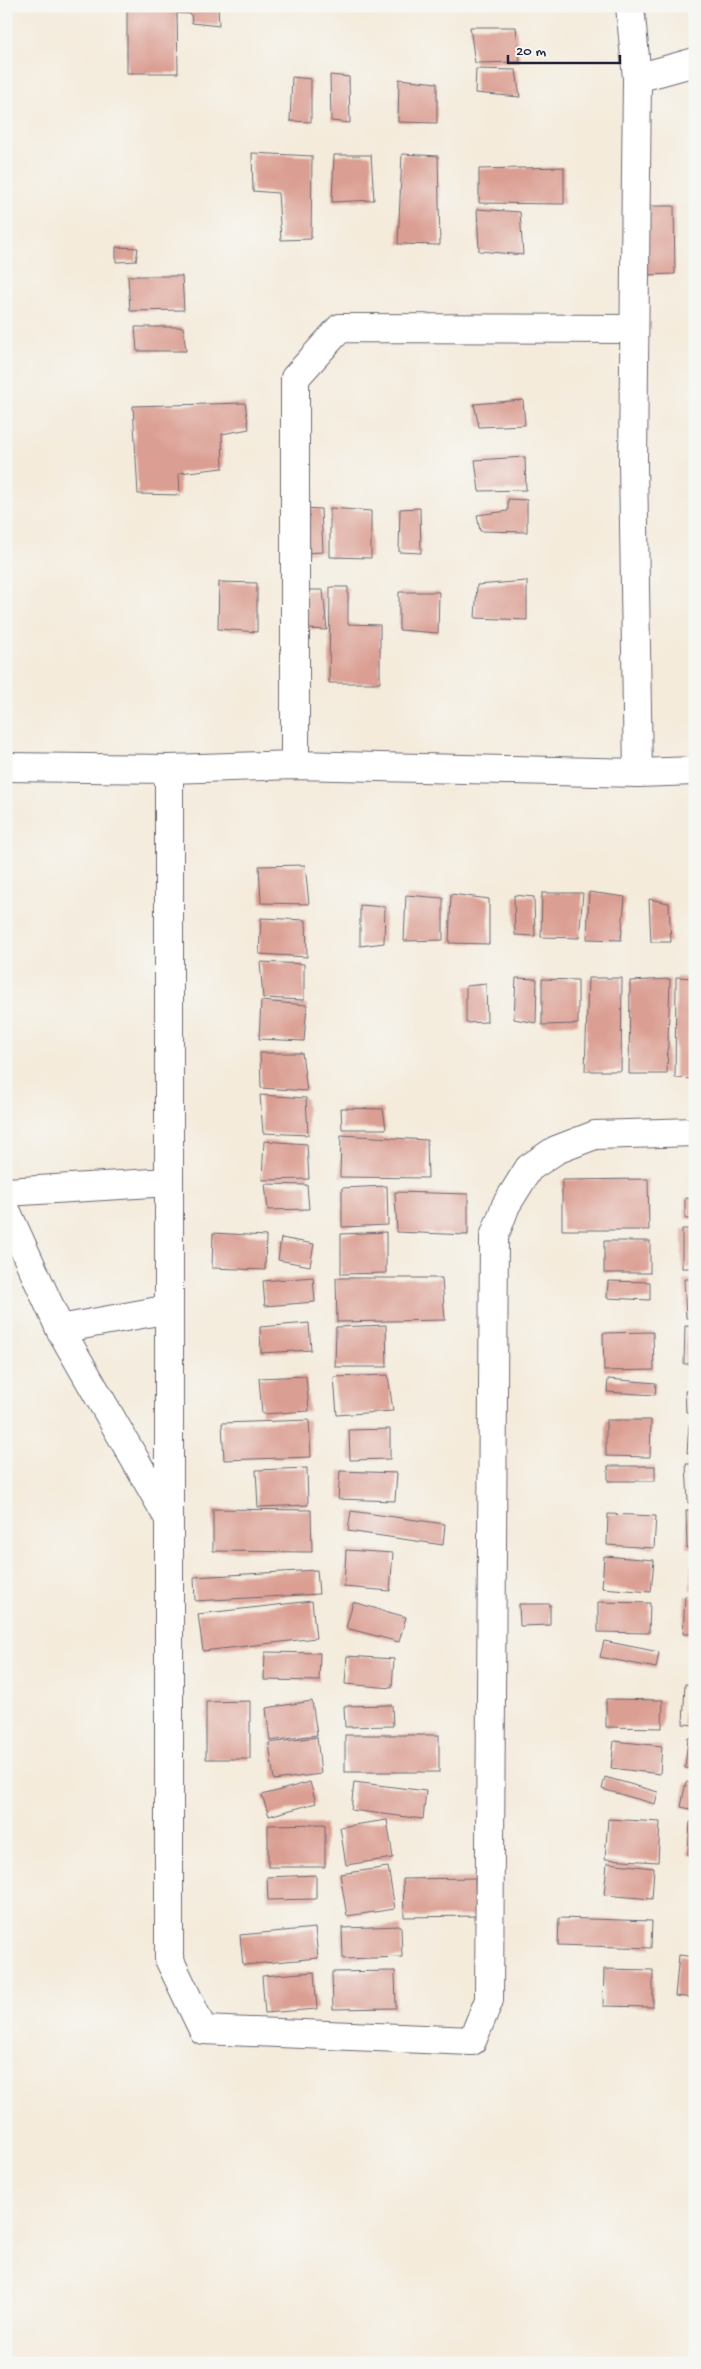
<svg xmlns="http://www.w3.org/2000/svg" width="701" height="2369" font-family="'Gochi Hand',sans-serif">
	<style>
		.building { fill: #db9e92 }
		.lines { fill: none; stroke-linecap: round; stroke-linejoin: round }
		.street-casing { stroke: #6c6873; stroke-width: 30 }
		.street { stroke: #fff; stroke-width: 28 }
	</style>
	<rect width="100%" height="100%" fill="#f6f6f2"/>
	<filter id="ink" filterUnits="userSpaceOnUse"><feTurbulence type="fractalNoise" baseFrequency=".02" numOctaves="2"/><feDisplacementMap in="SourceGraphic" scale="10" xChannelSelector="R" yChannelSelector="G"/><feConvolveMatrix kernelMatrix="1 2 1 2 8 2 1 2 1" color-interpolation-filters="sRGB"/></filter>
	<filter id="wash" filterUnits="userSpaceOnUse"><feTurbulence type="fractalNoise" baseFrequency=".0096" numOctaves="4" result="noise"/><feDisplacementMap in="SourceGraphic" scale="20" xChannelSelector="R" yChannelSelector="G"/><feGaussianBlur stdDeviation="1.12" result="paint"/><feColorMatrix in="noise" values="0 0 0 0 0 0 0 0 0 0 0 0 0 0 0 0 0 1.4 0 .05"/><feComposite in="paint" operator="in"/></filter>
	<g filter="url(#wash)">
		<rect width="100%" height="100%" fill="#f4ebdb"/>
		<g id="blocks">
			<!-- building -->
			<g class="building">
				<path d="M127,6H218L219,26L192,23L191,14L177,13L178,73H127Z"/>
				<path d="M470,27H516L520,62L475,63Z"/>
				<path d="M476,69L516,70L520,97L475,93Z"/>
				<path d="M330,75L349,77L350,123L331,121Z"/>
				<path d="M292,77L311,79V122L290,121Z"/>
				<path d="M399,79L437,83V123L398,122Z"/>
				<path d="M252,153L312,156L311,239L281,240L278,193L253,191Z"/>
				<path d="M402,154L438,156L440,245L398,244Z"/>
				<path d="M334,155H371L374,200L332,202Z"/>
				<path d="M564,167V204L479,203V169Z"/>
				<path d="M645,206H674L675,274L645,275Z"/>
				<path d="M477,209L520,212L523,255L479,251Z"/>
				<path d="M116,247L138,248L136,261L116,262Z"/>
				<path d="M128,276H182L184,310L130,311Z"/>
				<path d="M135,327H183L186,351H137Z"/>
				<path d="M523,400L525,425L479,427L474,404Z"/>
				<path d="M245,403L249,429L222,434L223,468L179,473L180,495L138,494L133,406Z"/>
				<path d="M525,457L526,490L479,491L475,460Z"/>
				<path d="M508,499L527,500V532L480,531L477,515L508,511Z"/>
				<path d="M303,508L321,509L323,552L302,553Z"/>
				<path d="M330,508L371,511V558L330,557Z"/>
				<path d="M420,508L421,553L399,552L400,509Z"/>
				<path d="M527,581V620L475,618L477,585Z"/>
				<path d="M219,582L257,583V632L218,629Z"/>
				<path d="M330,587H348V624L380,625V683H329Z"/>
				<path d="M305,590H323L327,630L308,629Z"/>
				<path d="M399,592H439L438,633L399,630Z"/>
				<path d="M305,865L309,904L261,903L259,866Z"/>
				<path d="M589,892L625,897L621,940L587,939Z"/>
				<path d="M542,893H583L579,938L541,937Z"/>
				<path d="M451,894L489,899V944L449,943Z"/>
				<path d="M406,895L443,898V940L404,941Z"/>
				<path d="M514,895L534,897L535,936L515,935Z"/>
				<path d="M649,899L669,903L671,942H651Z"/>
				<path d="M360,905L385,907L384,943L360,946Z"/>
				<path d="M692,906H695V944L692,943Z"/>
				<path d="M261,918L306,920L307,957L259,954Z"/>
				<path d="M260,962L304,964V1000L263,998Z"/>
				<path d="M676,977L695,978V1079L675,1078Z"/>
				<path d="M516,978L537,979L536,1023L514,1019Z"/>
				<path d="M588,978H622L621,1071H585Z"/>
				<path d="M542,979L578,980V1024L542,1025Z"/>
				<path d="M670,979L667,1074H629L630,981Z"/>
				<path d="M486,984L487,1022L466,1023V986Z"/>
				<path d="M261,1001L307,1005L304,1041L259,1039Z"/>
				<path d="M260,1053H302L307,1091L261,1088Z"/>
				<path d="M260,1095L306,1098L308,1135L263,1133Z"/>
				<path d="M341,1108L383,1109L386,1129H342Z"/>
				<path d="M341,1135L427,1140L428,1178L340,1177Z"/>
				<path d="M264,1141L307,1144L309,1179L262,1180Z"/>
				<path d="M648,1179L649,1230H562V1180Z"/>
				<path d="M265,1184L307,1185L309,1209L268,1210Z"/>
				<path d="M387,1186L388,1225L342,1227V1188Z"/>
				<path d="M395,1192L468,1194V1235L397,1232Z"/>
				<path d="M685,1198L695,1199V1219H685Z"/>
				<rect x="682" y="1229" width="13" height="39"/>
				<path d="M386,1232V1273L341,1274V1234Z"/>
				<path d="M213,1233L266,1236L265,1270L212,1268Z"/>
				<path d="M281,1238L314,1244L310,1266L278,1260Z"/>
				<rect x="604" y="1241" width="46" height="32"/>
				<path d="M313,1277L315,1302L265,1306L263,1281Z"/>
				<path d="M336,1278H442L445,1320L337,1322Z"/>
				<path d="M684,1279H695V1318H686Z"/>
				<path d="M608,1281L650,1282V1300L607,1298Z"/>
				<path d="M309,1323L311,1350L261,1353L260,1327Z"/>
				<path d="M386,1325L387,1367H335L336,1327Z"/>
				<path d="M685,1326L695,1327V1364H684Z"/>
				<path d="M653,1332L654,1370L604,1371L603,1333Z"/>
				<path d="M388,1375L393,1411L337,1415L334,1377Z"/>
				<path d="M306,1376L309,1411L262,1414L259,1378Z"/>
				<path d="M608,1379L656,1383L655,1395L607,1392Z"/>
				<path d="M685,1391H695V1412H686Z"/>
				<path d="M309,1420L311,1457L224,1460L222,1423Z"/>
				<path d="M606,1420H651L650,1457L606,1456Z"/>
				<path d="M689,1425L695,1426V1454L687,1453Z"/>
				<path d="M390,1429V1459L350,1460L349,1430Z"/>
				<path d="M686,1464H695V1503H688Z"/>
				<rect x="608" y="1466" width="47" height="15"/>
				<path d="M307,1468L308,1505L258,1507L256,1470Z"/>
				<path d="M340,1471L397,1473L395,1501L338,1499Z"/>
				<path d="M213,1509L311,1510L312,1552L213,1551Z"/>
				<path d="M686,1510H695V1548H687Z"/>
				<path d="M351,1511L445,1524L443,1545L348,1531Z"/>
				<path d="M608,1514L656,1516L654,1548L607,1545Z"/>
				<path d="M346,1550L393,1553L390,1591L344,1587Z"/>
				<path d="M604,1556L654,1560L651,1592L602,1588Z"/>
				<path d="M691,1565H695V1590H690Z"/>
				<path d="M317,1570L319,1594L195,1601L194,1577Z"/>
				<path d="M685,1596L695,1597V1634H683Z"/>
				<path d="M312,1601L316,1638L203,1651L198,1614Z"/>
				<path d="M353,1602L406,1617L399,1642L346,1628Z"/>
				<path d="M598,1602L650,1603L649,1633L598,1632Z"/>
				<path d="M519,1604H550V1625L520,1626Z"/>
				<path d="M604,1641L659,1652L656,1668L600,1657Z"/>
				<path d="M265,1652L320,1653L319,1681L264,1680Z"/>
				<path d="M347,1656L394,1659L392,1688L345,1684Z"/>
				<path d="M685,1684L695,1685V1725L683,1724Z"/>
				<path d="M606,1699L663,1700L662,1728L606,1727Z"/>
				<path d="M250,1701V1759H206V1702Z"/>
				<path d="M312,1701L317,1735L270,1741L266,1708Z"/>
				<path d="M392,1705L393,1726L345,1727L344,1706Z"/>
				<rect x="345" y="1735" width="94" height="37"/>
				<path d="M317,1737L321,1774L274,1780L269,1743Z"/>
				<path d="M688,1738L695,1739V1769L685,1768Z"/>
				<path d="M614,1741L662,1746L660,1774L611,1768Z"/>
				<path d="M605,1777L658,1792L655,1804L602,1789Z"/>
				<path d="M310,1782L316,1803L269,1816L262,1795Z"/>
				<path d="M354,1782L426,1791L423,1819L351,1810Z"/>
				<path d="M686,1782L695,1784V1810L681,1807Z"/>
				<path d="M608,1819L660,1822L658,1862L605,1859Z"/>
				<path d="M387,1820L393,1858L346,1865L340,1827Z"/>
				<path d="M690,1822L695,1823V1855H688Z"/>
				<path d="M325,1824V1867H268V1825Z"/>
				<path d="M607,1863L654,1868L652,1899L604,1895Z"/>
				<path d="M388,1867L395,1909L347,1916L340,1874Z"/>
				<path d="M316,1875V1899L268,1900L267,1877Z"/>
				<path d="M475,1878L476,1916L404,1917L403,1879Z"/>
				<path d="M559,1918L652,1921L651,1948L558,1945Z"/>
				<path d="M401,1926L402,1957L343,1959L342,1928Z"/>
				<path d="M315,1928L318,1958L243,1965L240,1935Z"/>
				<path d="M679,1955L695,1957V1998L675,1996Z"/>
				<path d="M604,1969L653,1970V2007L603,2006Z"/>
				<path d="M395,1971L396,2008L333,2009L332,1972Z"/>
				<path d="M314,1972L317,2009L265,2013L262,1976Z"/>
			</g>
		</g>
	</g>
	<g filter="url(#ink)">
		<use href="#blocks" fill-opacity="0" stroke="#6c6873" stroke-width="1"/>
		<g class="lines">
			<defs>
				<g id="street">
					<path d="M630,6L637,78L633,463L638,773"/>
					<path d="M637,78L695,62"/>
					<path d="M295,765V378L340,328L634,329"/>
					<path d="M6,767L169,769L295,765L638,773L695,771"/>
					<path d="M169,769V1959L203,2030L472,2041L489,2000L494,1237L506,1205L529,1168L556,1150L595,1135L695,1132"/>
					<path d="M6,1192L169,1182"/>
					<path d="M6,1210L60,1329L169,1519"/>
					<path d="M60,1329L169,1309"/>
				</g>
			</defs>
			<!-- street casing -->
			<use href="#street" class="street-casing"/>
			<!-- street -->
			<use href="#street" class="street"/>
		</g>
	</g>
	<!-- margin -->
	<rect width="701" height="2369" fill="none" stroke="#f6f6f2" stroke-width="25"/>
	<!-- scale -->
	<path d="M508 55v8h112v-8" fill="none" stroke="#22223b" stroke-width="2.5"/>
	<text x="516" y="55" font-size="15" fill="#22223b" stroke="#f6f6f2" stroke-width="4" paint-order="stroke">20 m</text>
</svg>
